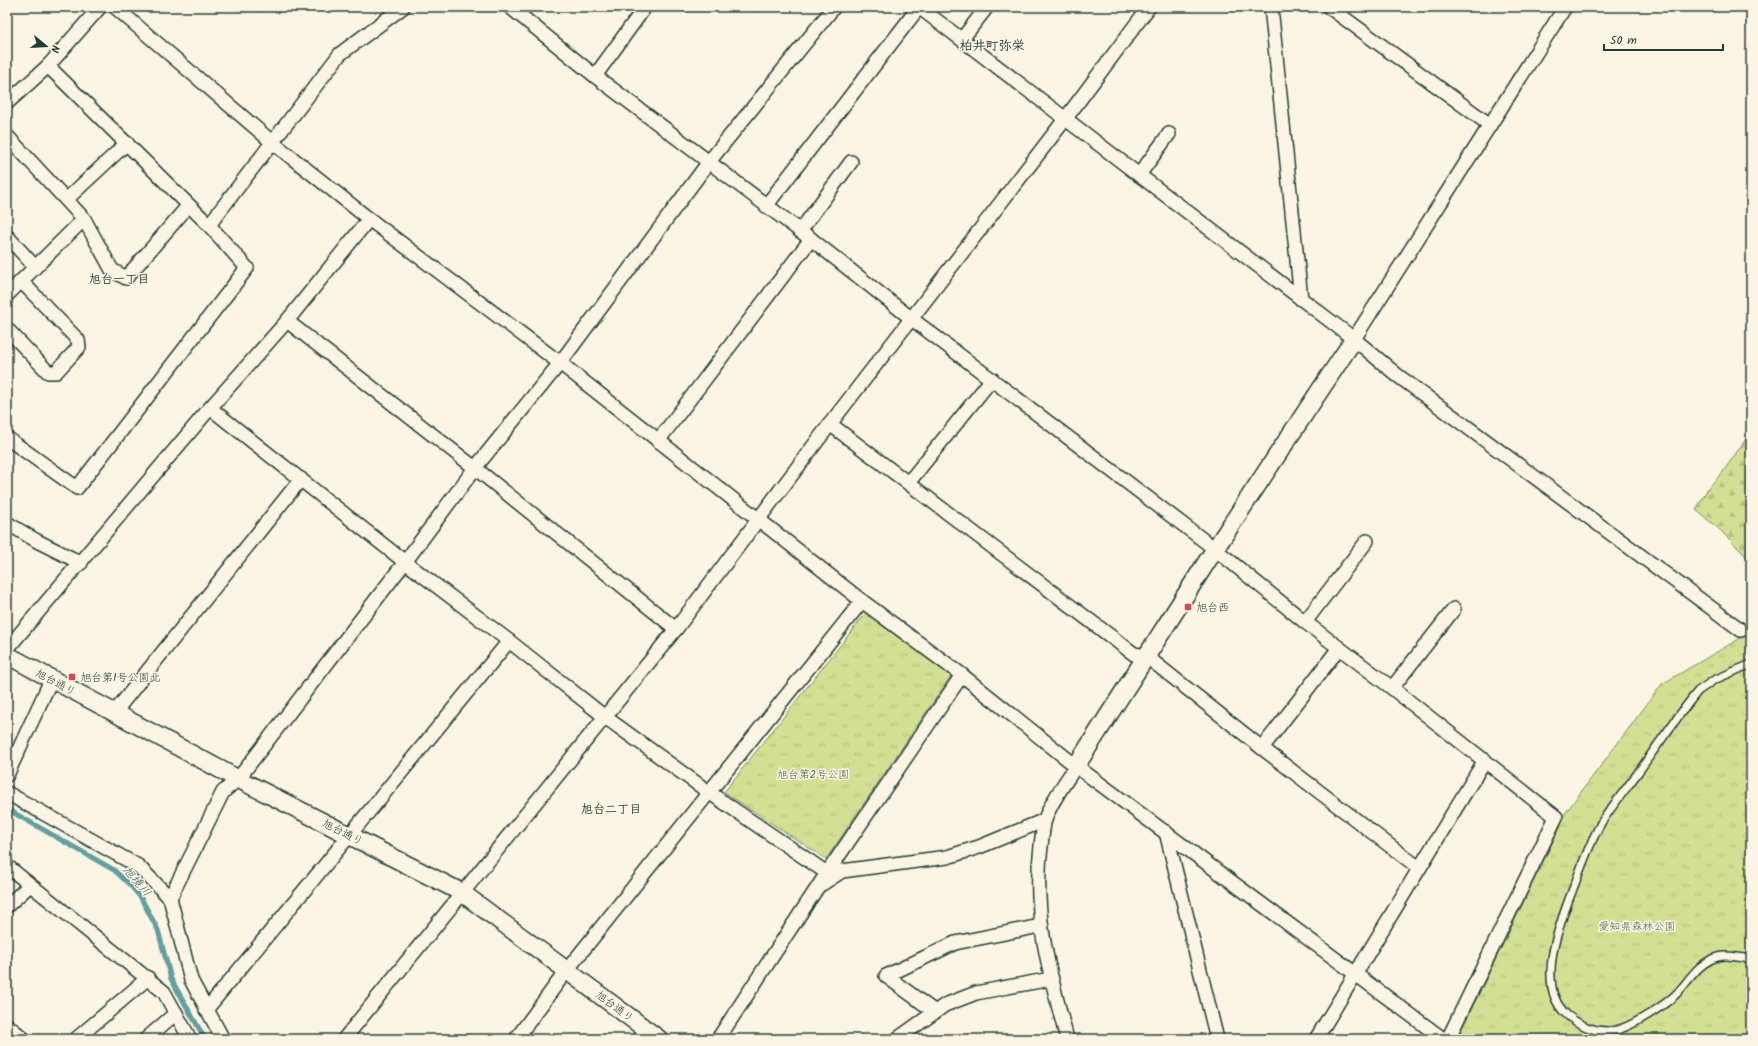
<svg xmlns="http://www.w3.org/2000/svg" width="1758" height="1046" font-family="Kalam,'Klee One',sans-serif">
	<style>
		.forest { fill: url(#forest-firs); stroke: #798e64 }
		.park { fill: url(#park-tufts); stroke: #798e64 }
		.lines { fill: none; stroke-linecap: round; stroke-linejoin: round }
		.stream { stroke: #629f9f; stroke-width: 5 }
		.service-casing { stroke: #1f3d34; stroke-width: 10 }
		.minor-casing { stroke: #1f3d34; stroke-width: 16 }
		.tertiary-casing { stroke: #1f3d34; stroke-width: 20 }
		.service { stroke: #fcf5e5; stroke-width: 7 }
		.minor { stroke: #fcf5e5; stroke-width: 13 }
		.tertiary { stroke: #fcf5e5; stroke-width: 17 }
		.poi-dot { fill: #d1495b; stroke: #fcf5e5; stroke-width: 1.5 }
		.labels { text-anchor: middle; stroke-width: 3; stroke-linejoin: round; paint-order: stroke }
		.poi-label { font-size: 11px; fill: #1f3d34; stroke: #fcf5e5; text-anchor: start }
		.street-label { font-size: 11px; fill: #1f3d34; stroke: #fcf5e5 }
		.park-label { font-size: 11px; fill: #435e47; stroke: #fcf5e5 }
		.neighbourhood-label { font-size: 12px; font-weight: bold; fill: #1f3d34; stroke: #fcf5e5 }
		.water-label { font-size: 12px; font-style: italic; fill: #355e58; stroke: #fcf5e5 }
		.quarter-label { font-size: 13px; font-weight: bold; fill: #1f3d34; stroke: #fcf5e5 }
	</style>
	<defs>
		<pattern id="forest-firs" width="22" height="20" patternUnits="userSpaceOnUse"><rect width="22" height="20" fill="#d3e093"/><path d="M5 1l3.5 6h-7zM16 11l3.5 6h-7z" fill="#b5c17f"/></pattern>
		<pattern id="park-tufts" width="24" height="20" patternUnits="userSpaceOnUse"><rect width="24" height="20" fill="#d3e093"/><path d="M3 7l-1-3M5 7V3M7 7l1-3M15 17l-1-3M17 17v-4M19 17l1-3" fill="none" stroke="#b5c17f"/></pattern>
	</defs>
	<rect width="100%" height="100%" fill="#fcf5e5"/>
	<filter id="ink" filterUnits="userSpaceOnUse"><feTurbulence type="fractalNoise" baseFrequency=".025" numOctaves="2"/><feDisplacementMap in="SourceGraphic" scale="8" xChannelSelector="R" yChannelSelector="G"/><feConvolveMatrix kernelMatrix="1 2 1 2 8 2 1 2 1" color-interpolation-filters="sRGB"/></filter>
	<g filter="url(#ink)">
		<!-- forest -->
		<path class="forest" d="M1751,432V561L1719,529L1696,510L1708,488L1722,473Z"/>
		<!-- park -->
		<g class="park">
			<path d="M866,613L951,676L826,859L724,792Z"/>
			<path d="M1751,632V1039H1457L1560,827L1563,816L1662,684Z"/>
		</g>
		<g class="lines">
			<!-- stream -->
			<path class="stream" d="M7,809L114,870L130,885L141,898L158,930L171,979L205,1039"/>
			<defs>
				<path id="service" d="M1751,664L1714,680L1698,691C1676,718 1657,746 1637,774C1625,790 1612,806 1601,823C1591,841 1583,862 1576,881C1563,915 1532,985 1567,1015C1579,1025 1595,1032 1611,1031C1628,1030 1669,1003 1680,990C1691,977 1700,962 1718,957C1728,954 1741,958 1751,959"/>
				<g id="minor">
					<path d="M115,7L272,142L369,219L560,363L862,601L962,675L1076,766L1443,1039"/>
					<path d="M510,7L595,76L811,239L912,319L1215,549L1305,622L1392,688L1556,817L1448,1039"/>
					<path d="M919,7L1354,339L1397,375L1741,630"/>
					<path d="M1271,7L1301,299"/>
					<path d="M1329,7L1490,125"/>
					<path d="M962,39L987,7"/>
					<path d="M595,76L645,7"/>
					<path d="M7,103L48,66L100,7"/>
					<path d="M7,136L84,219L112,270L126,278L188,206"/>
					<path d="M1139,175L1169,134"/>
					<path d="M67,199L127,143"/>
					<path d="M766,206L919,7"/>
					<path d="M209,225L340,54L403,7"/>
					<path d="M800,231L851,162"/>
					<path d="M7,236L35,267"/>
					<path d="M7,295L84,219"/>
					<path d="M287,321L475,468L676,629"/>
					<path d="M7,329L48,372H56L79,347L78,340L21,281"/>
					<path d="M1354,339L1565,7"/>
					<path d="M210,408L405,562L509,641L605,717L710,793L827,873"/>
					<path d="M830,424L1134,654L1146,656L1262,748L1419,868"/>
					<path d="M7,438L77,488L247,268L209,225L48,66"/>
					<path d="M658,441L811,239"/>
					<path d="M908,483L992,379"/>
					<path d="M7,523L37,541L81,563"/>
					<path d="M1305,622L1367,541"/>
					<path d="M7,649L210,408L287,321L369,219"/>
					<path d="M1392,688L1454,609"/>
					<path d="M114,713L301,479"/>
					<path d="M1262,748L1339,648"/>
					<path d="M7,775L51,680"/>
					<path d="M7,793L138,866L170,898L191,980L223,1039"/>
					<path d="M1166,832L1217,1039"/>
					<path d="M7,866L164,992L190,1039"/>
					<path d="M822,884L842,871L947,857L979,847L1045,820"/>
					<path d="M170,898L223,792L238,779L405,562L475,468L560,363L708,163L834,7"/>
					<path d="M7,906L30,885"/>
					<path d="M206,1010L509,641"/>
					<path d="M935,1012L886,976L955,943L1040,926"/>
					<path d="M7,1025L24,1039"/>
					<path d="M76,1039L148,978"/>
					<path d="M146,1039L176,1013"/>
					<path d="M344,1039L676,629L830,424L1066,118L1149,7"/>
					<path d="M516,1039L567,970L862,601"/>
					<path d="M718,1039L827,873L962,675"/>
					<path d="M897,1039L945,1005L976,993L1051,979"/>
					<path d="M1067,1039C1050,974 1032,914 1041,846C1042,837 1043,827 1045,819C1052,800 1065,783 1076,766"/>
					<path d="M1316,1039L1485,760"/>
				</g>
				<g id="tertiary">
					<path d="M7,655L238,779L461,892L659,1039"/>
					<path d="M1076,766L1215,549L1354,339"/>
				</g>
			</defs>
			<!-- service casing -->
			<use href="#service" class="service-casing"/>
			<!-- minor casing -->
			<use href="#minor" class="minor-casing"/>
			<!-- tertiary casing -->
			<use href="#tertiary" class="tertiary-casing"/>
			<!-- service -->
			<use href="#service" class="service"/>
			<!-- minor -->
			<use href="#minor" class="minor"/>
			<!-- tertiary -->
			<use href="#tertiary" class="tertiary"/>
		</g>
	</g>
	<!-- markers -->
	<g class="poi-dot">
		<rect x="1184" y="603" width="8" height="8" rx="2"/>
		<rect x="68" y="673" width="8" height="8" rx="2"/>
	</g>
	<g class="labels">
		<!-- poi labels -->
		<g class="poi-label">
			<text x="1196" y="611">旭台西</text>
			<text x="80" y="681">旭台第1号公園北</text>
		</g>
		<!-- street labels -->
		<g class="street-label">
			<text transform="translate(56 682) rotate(28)" y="4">旭台通り</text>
			<text transform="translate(343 832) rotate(27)" y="4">旭台通り</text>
			<text transform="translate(615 1006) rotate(37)" y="4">旭台通り</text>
		</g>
		<!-- park labels -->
		<g class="park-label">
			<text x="813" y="778">旭台第2号公園</text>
			<text x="1637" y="930">愛知県森林公園</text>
		</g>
		<!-- neighbourhood labels -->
		<g class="neighbourhood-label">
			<text x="119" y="283">旭台一丁目</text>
			<text x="611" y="813">旭台二丁目</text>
		</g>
		<!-- water labels -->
		<g class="water-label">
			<text transform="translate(137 881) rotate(49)" y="4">旭境川</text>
		</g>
		<!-- quarter labels -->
		<g class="quarter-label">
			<text x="992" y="50">柏井町弥栄</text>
		</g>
	</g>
	<!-- margin -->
	<rect width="1758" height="1046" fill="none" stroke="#fcf5e5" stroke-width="24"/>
	<rect x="12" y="12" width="1734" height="1022" fill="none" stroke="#1f3d34" stroke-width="1.5" filter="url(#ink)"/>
	<!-- north arrow -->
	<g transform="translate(46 46) rotate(108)" stroke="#fcf5e5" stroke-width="3" paint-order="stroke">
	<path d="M0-3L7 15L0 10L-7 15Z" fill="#1f3d34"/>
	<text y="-6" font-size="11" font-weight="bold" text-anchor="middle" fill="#1f3d34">N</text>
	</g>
	<!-- scale -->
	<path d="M1604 44v6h119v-6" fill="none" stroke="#1f3d34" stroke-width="2"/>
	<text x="1610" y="44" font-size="12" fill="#1f3d34" stroke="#fcf5e5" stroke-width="3" paint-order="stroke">50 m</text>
</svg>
